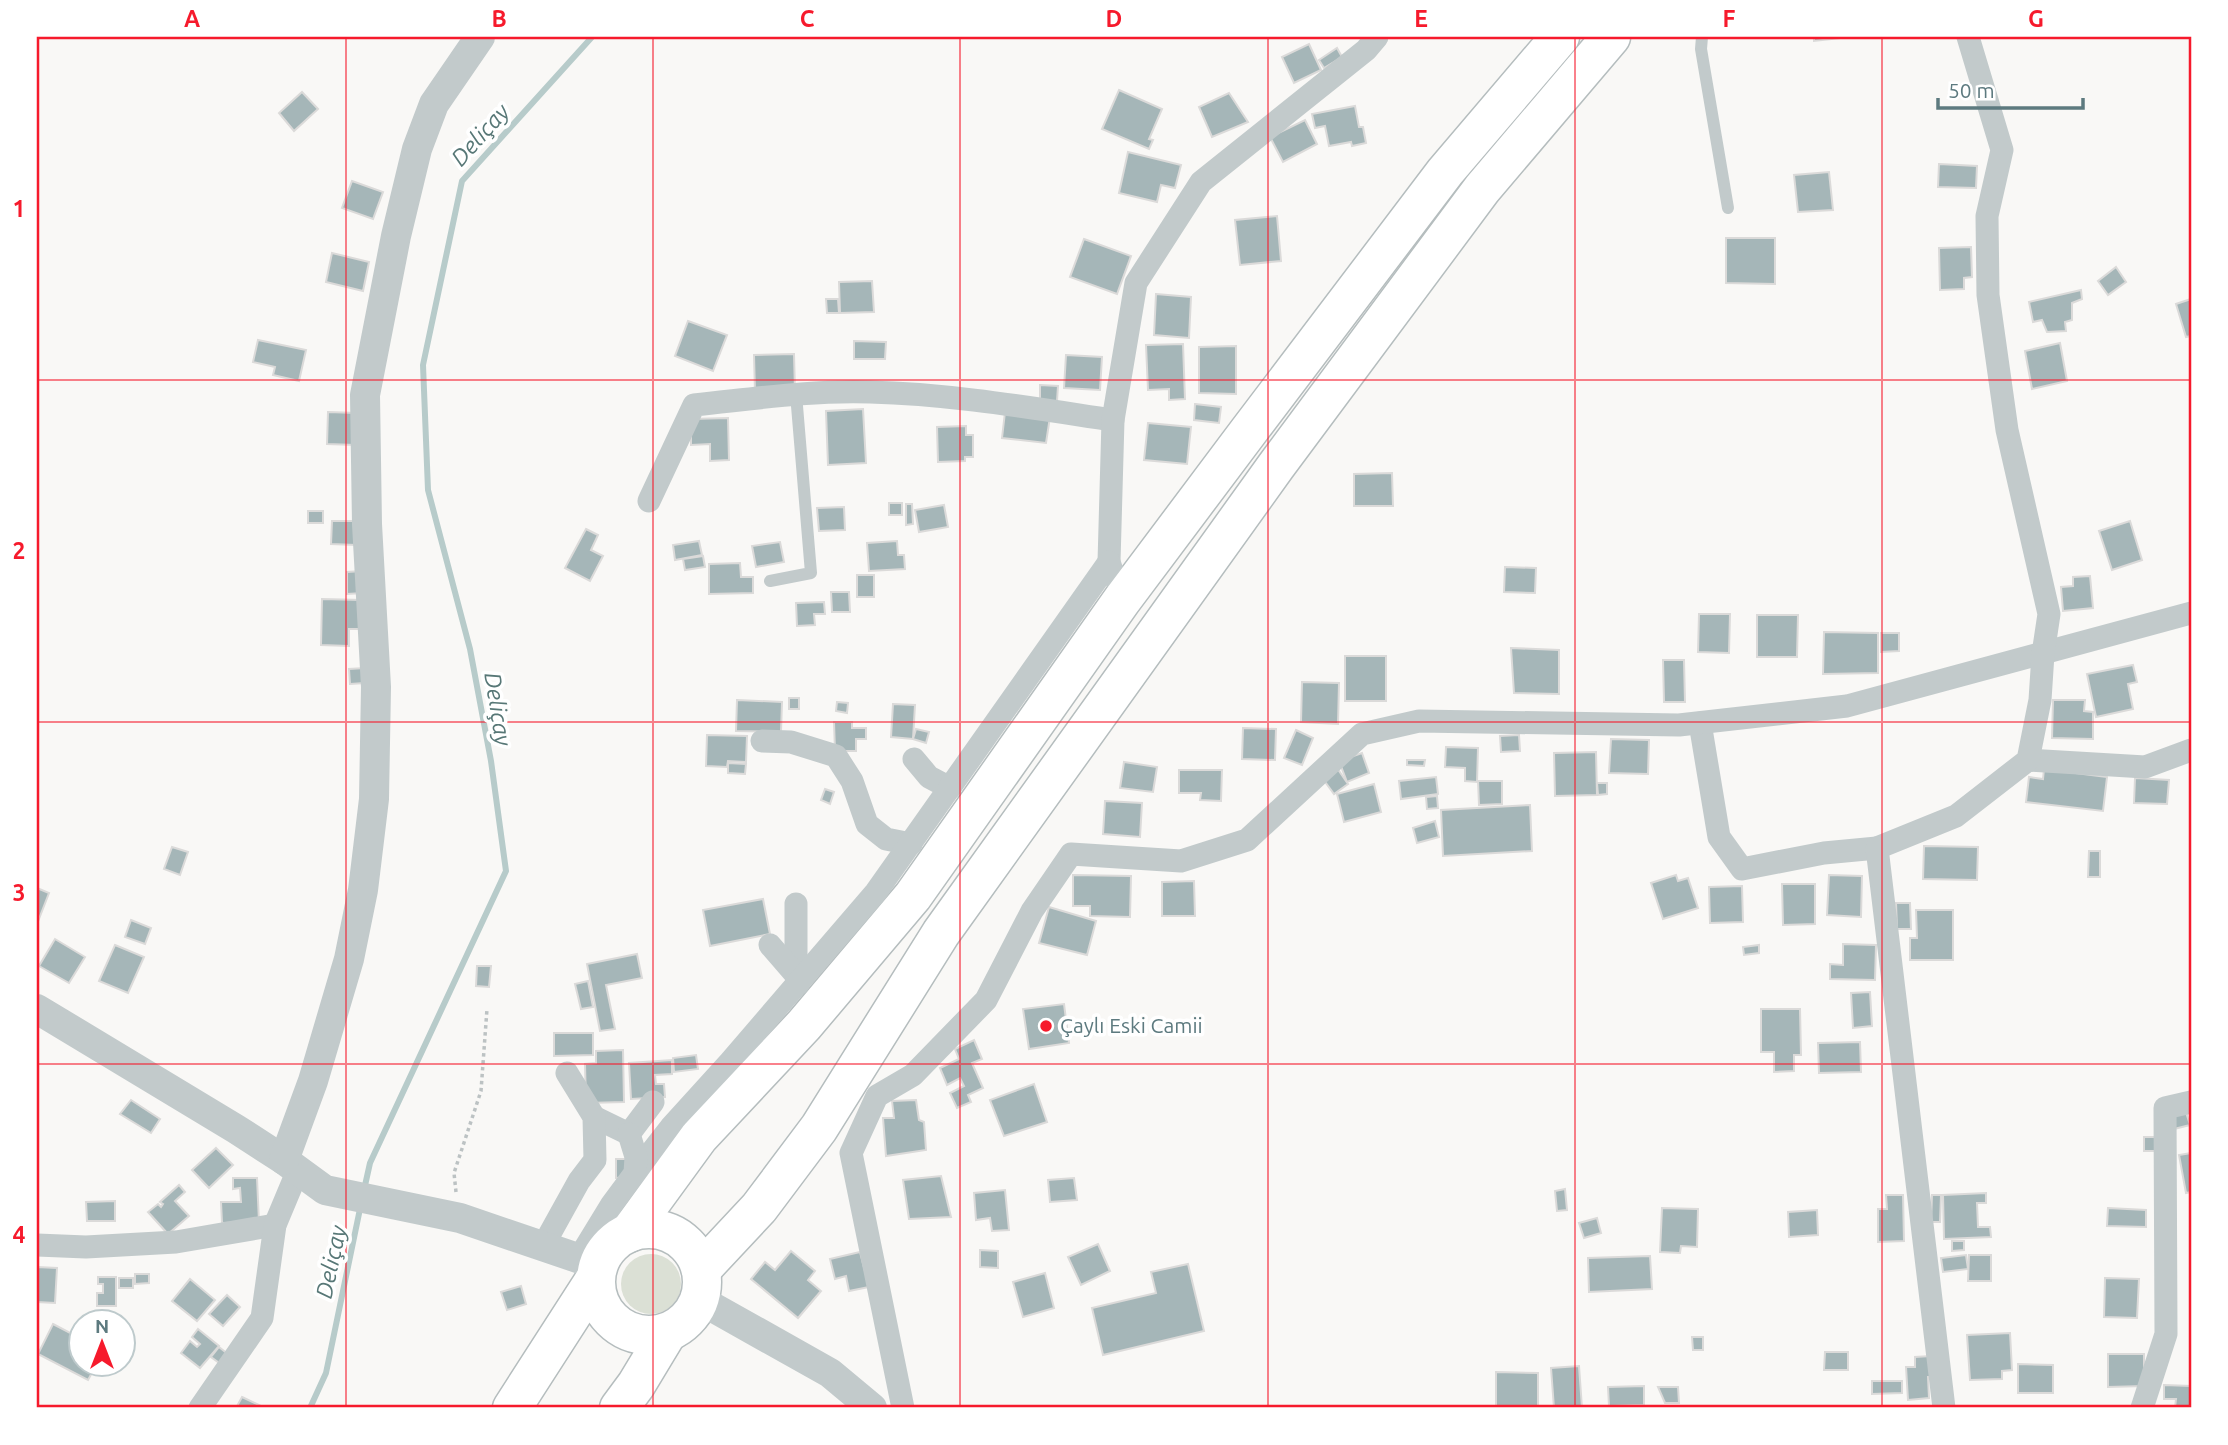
<svg xmlns="http://www.w3.org/2000/svg" width="2228" height="1445" font-family="Ubuntu,sans-serif">
	<style>
		.green { fill: #dbe0d5 }
		.lines { fill: none; stroke-linecap: round; stroke-linejoin: round }
		.stream { stroke: #b7cbca; stroke-width: 6 }
		.building { fill: #a5b6b8; stroke: #dbdad9; stroke-width: 2 }
		.trunk-casing { stroke: #b5bdbe; stroke-width: 41 }
		.path { stroke: #bcc2c3; stroke-width: 3.5; stroke-dasharray: 3.5 3.5; stroke-linecap: butt }
		.service { stroke: #c2cacb; stroke-width: 12 }
		.minor { stroke: #c2cacb; stroke-width: 23 }
		.tertiary { stroke: #c2cacb; stroke-width: 30 }
		.trunk { stroke: #fff; stroke-width: 38 }
		.grid { fill: none; stroke: #f61a2c; stroke-width: 2; stroke-opacity: 0.55 }
		.poi-dot { fill: #f61a2c; stroke: #fff; stroke-width: 2.5 }
		.labels { text-anchor: middle; stroke-width: 7; stroke-linejoin: round; paint-order: stroke }
		.poi-label { font-size: 21px; fill: #5d7a7f; stroke: #fff; text-anchor: start }
		.water-label { font-size: 23px; font-style: italic; fill: #577776; stroke: #fff }
		.neatline { fill: none; stroke: #f61a2c; stroke-width: 2.5 }
		.grid-label { font-size: 23px; text-anchor: middle; font-weight: bold; fill: #f61a2c }
	</style>
	<rect width="100%" height="100%" fill="#f9f8f6"/>
	<!-- green -->
	<circle class="green" cx="651" cy="1284" r="30"/>
	<g class="lines">
		<!-- stream -->
		<g class="stream">
			<path d="M364,1190L370,1163L506,871L491,761L470,649L428,490L423,365L462,181L592,37"/>
			<path d="M310,1408L326,1373L361,1204"/>
		</g>
	</g>
	<!-- building -->
	<g class="building">
		<path d="M1814,37H1850L1814,41Z"/>
		<path d="M1309,44L1321,70L1294,83L1282,57Z"/>
		<path d="M1337,48L1342,57L1324,68L1319,60Z"/>
		<path d="M1119,90L1162,109L1149,139L1153,140L1149,149L1102,129Z"/>
		<path d="M302,92L318,109L294,131L279,113Z"/>
		<path d="M1229,93L1248,122L1212,137L1199,107Z"/>
		<path d="M1355,106L1359,127H1363L1366,143L1352,146L1351,142L1329,146L1325,126L1315,128L1312,114Z"/>
		<path d="M1305,120L1317,144L1283,162L1270,137Z"/>
		<path d="M1128,152L1181,165L1175,188L1161,185L1157,202L1119,193Z"/>
		<path d="M1939,164L1977,166L1976,188L1938,187Z"/>
		<path d="M1829,172L1833,210L1798,212L1794,175Z"/>
		<path d="M352,181L383,192L373,219L342,208Z"/>
		<path d="M1277,216L1281,261L1240,265L1235,220Z"/>
		<path d="M1726,238H1775V284L1726,283Z"/>
		<path d="M1084,239L1131,256L1117,294L1070,277Z"/>
		<path d="M1971,247L1972,277L1964,278V289L1940,290L1939,248Z"/>
		<path d="M332,253L369,262L363,291L326,282Z"/>
		<path d="M2116,267L2126,282L2108,295L2098,281Z"/>
		<path d="M872,281L874,312L840,313L839,282Z"/>
		<path d="M2081,290L2082,299L2072,303V320L2065,322L2066,331L2047,332L2042,320L2033,322L2029,302Z"/>
		<path d="M1156,294L1191,297L1189,338L1154,335Z"/>
		<path d="M826,299H838L839,313H827Z"/>
		<path d="M2191,299V336L2186,337L2176,304Z"/>
		<path d="M688,321L727,335L713,371L675,356Z"/>
		<path d="M258,340L306,350L299,381L273,375L275,367L253,362Z"/>
		<path d="M854,341L886,342L885,359H854Z"/>
		<path d="M2060,343L2067,381L2032,389L2025,351Z"/>
		<path d="M1183,344L1185,399L1169,400V389L1148,390L1146,345Z"/>
		<path d="M1236,346V394L1199,393V347Z"/>
		<path d="M794,354L795,391L755,392L754,355Z"/>
		<path d="M1066,355L1102,357L1100,390L1064,388Z"/>
		<path d="M1040,385L1058,386L1057,401H1040Z"/>
		<path d="M1195,404L1221,407L1219,423L1194,420Z"/>
		<path d="M863,409L866,463L828,465L826,411Z"/>
		<path d="M328,412L357,413L356,445L327,444Z"/>
		<path d="M1005,412L1050,417L1046,443L1002,438Z"/>
		<path d="M728,418L729,460L710,461V444L691,445V419Z"/>
		<path d="M1148,423L1191,427L1187,464L1144,460Z"/>
		<path d="M966,426V435H973V457H965V461L938,462L937,427Z"/>
		<path d="M1392,473L1393,506H1354V474Z"/>
		<rect x="889" y="503" width="13" height="12"/>
		<path d="M906,504H912L913,524L906,525Z"/>
		<path d="M944,505L948,527L919,532L915,510Z"/>
		<path d="M844,507L845,530L819,531L817,508Z"/>
		<rect x="308" y="511" width="15" height="12"/>
		<path d="M332,521H357L356,545L331,544Z"/>
		<path d="M2130,521L2142,560L2112,570L2099,531Z"/>
		<path d="M586,529L598,535L591,550L603,556L590,581L565,568Z"/>
		<path d="M699,541L702,555L675,560L673,545Z"/>
		<path d="M897,541L898,555H904L905,569L869,571L867,543Z"/>
		<path d="M780,542L784,562L756,567L752,546Z"/>
		<path d="M703,556L705,567L685,570L683,559Z"/>
		<path d="M740,563L741,577H753V593L709,594V564Z"/>
		<path d="M1505,567L1536,568L1535,593L1504,592Z"/>
		<path d="M362,571L363,593L347,594V572Z"/>
		<rect x="857" y="575" width="17" height="22"/>
		<path d="M2090,576L2093,608L2063,611L2061,587L2073,586V577Z"/>
		<path d="M831,592H849L850,612H832Z"/>
		<path d="M322,599L361,600L360,629H349V646L321,645Z"/>
		<path d="M824,602L825,614H814L815,625L797,626L796,603Z"/>
		<path d="M1699,614H1730L1729,653L1698,652Z"/>
		<path d="M1757,615H1798L1797,657H1757Z"/>
		<path d="M1824,632L1878,633V673L1823,674Z"/>
		<path d="M1881,633H1899V651L1881,652Z"/>
		<path d="M1511,648L1559,650V694L1514,693Z"/>
		<rect x="1345" y="656" width="41" height="45"/>
		<path d="M1663,660H1684L1685,702H1664Z"/>
		<path d="M2133,665L2137,682L2128,684L2133,709L2096,717L2087,674Z"/>
		<path d="M365,668V683L350,684L349,669Z"/>
		<path d="M1302,682L1339,683L1338,724L1301,722Z"/>
		<rect x="789" y="698" width="10" height="11"/>
		<path d="M737,700L782,702L781,732L736,731Z"/>
		<path d="M2053,700H2085L2084,711L2093,712V739L2052,738Z"/>
		<path d="M837,702L848,703L847,713L836,711Z"/>
		<path d="M893,704L915,705L913,739L891,737Z"/>
		<path d="M834,722H852V728H866V739H856V751H835Z"/>
		<path d="M1243,728L1276,729L1275,760L1242,759Z"/>
		<path d="M916,729L929,732L926,743L913,739Z"/>
		<path d="M1296,730L1313,738L1302,765L1284,758Z"/>
		<path d="M707,735L747,736L746,762L728,761L727,767L706,766Z"/>
		<path d="M1519,735L1520,751L1501,752L1500,736Z"/>
		<path d="M1611,739L1649,740L1648,774L1609,773Z"/>
		<path d="M1446,747L1478,748L1477,782L1465,781V768L1445,767Z"/>
		<path d="M1596,752L1597,795L1555,796L1554,753Z"/>
		<path d="M1362,753L1369,773L1347,782L1339,761Z"/>
		<path d="M1407,760H1425L1424,766L1407,765Z"/>
		<path d="M1124,762L1157,767L1153,792L1120,788Z"/>
		<path d="M728,763L746,764L745,774L728,773Z"/>
		<path d="M1337,768L1348,784L1334,794L1323,779Z"/>
		<path d="M2044,769L2107,777L2103,811L2026,802L2029,777L2043,779Z"/>
		<path d="M1179,770H1222L1221,801L1200,800L1201,793H1179Z"/>
		<path d="M1436,777L1438,794L1401,799L1399,781Z"/>
		<path d="M2135,778L2169,780L2167,804L2134,803Z"/>
		<path d="M1478,781H1502V804L1479,805Z"/>
		<path d="M1597,783H1607V794L1598,795Z"/>
		<path d="M1374,784L1381,812L1344,822L1337,794Z"/>
		<path d="M825,789L834,792L830,804L821,800Z"/>
		<path d="M1437,796L1438,808L1427,809L1426,797Z"/>
		<path d="M1105,801L1142,803L1140,837L1103,834Z"/>
		<path d="M1530,805L1532,851L1443,856L1441,810Z"/>
		<path d="M1435,821L1439,837L1417,843L1413,828Z"/>
		<path d="M1924,846L1978,847L1977,880L1923,879Z"/>
		<path d="M172,847L188,852L180,875L164,869Z"/>
		<path d="M2089,851H2100V877H2088Z"/>
		<path d="M1073,875L1131,876L1130,917L1090,916V906H1073Z"/>
		<path d="M1676,875L1678,881L1688,878L1698,908L1663,919L1651,883Z"/>
		<path d="M1829,875L1862,876L1861,917L1827,915Z"/>
		<path d="M1194,881L1195,916H1162V882Z"/>
		<path d="M1782,884H1815V924L1783,925Z"/>
		<path d="M1742,886L1743,922L1710,923L1709,887Z"/>
		<path d="M37,888L49,893L37,924Z"/>
		<path d="M763,899L770,934L710,946L703,910Z"/>
		<path d="M1896,903H1910L1911,929H1897Z"/>
		<path d="M1049,907L1096,921L1087,955L1039,943Z"/>
		<path d="M1916,910H1953V960H1910V938H1917Z"/>
		<path d="M131,920L151,928L145,944L125,937Z"/>
		<path d="M55,939L85,957L69,983L39,966Z"/>
		<path d="M1843,944L1876,945L1875,980L1830,979V964L1843,965Z"/>
		<path d="M115,945L144,957L128,993L99,981Z"/>
		<path d="M1759,945V953L1744,955L1743,947Z"/>
		<path d="M637,954L642,978L606,985L615,1029L600,1031L587,964Z"/>
		<path d="M477,966H491L489,987L476,986Z"/>
		<path d="M588,981L593,1007L581,1009L575,984Z"/>
		<path d="M1870,992L1872,1026L1853,1028L1851,993Z"/>
		<path d="M1064,1004L1069,1043L1029,1049L1023,1009Z"/>
		<path d="M1761,1009H1800L1801,1055H1794V1071L1774,1072V1052H1761Z"/>
		<path d="M554,1033H593V1055L554,1056Z"/>
		<path d="M974,1040L982,1059L972,1063L983,1088L968,1095L971,1102L957,1108L950,1093L964,1086L960,1078L947,1085L940,1068L959,1059L955,1049Z"/>
		<path d="M1860,1042L1861,1072L1819,1073L1818,1043Z"/>
		<path d="M623,1050L624,1102L586,1103L585,1064L596,1063V1051Z"/>
		<path d="M696,1055L698,1069L674,1072L673,1058Z"/>
		<path d="M672,1060V1074L655,1075L656,1084H664L665,1097L631,1099L629,1063Z"/>
		<path d="M1034,1084L1047,1122L1004,1136L990,1100Z"/>
		<path d="M131,1100L160,1119L151,1133L120,1114Z"/>
		<path d="M916,1100L919,1120L924,1122L926,1150L886,1156L883,1118H894L892,1101Z"/>
		<path d="M2186,1112L2190,1125L2174,1129L2170,1116Z"/>
		<rect x="2144" y="1137" width="18" height="14"/>
		<path d="M216,1148L233,1165L209,1188L192,1170Z"/>
		<path d="M2191,1153V1192L2186,1193L2179,1155Z"/>
		<path d="M616,1159H627L628,1177L616,1178Z"/>
		<path d="M941,1176L951,1217L909,1219L903,1180Z"/>
		<path d="M233,1178H257L259,1222L222,1223L221,1202H241L240,1188L233,1189Z"/>
		<path d="M1074,1178L1077,1200L1050,1202L1048,1180Z"/>
		<path d="M179,1185L185,1192L175,1201L189,1216L168,1234L148,1212L158,1204L161,1207L163,1204L160,1202Z"/>
		<path d="M1565,1189L1567,1210L1557,1211L1555,1191Z"/>
		<path d="M1005,1190L1009,1230L992,1231L990,1218L976,1220L974,1193Z"/>
		<path d="M1986,1193V1203H1977L1978,1227H1990L1991,1237L1944,1239L1943,1195Z"/>
		<path d="M1886,1195H1903L1904,1241L1878,1242V1209H1887Z"/>
		<path d="M1932,1195H1941L1940,1222H1931Z"/>
		<path d="M115,1201V1221H87L86,1202Z"/>
		<path d="M1662,1208L1698,1209L1697,1247L1681,1246L1680,1253L1660,1252Z"/>
		<path d="M2108,1208L2146,1210V1227L2107,1226Z"/>
		<path d="M1817,1210L1818,1235L1789,1237L1788,1212Z"/>
		<path d="M1597,1218L1601,1233L1584,1238L1579,1223Z"/>
		<path d="M1952,1241H1964V1250L1952,1251Z"/>
		<path d="M1098,1244L1110,1271L1081,1285L1068,1257Z"/>
		<path d="M980,1250L998,1251V1268L980,1267Z"/>
		<path d="M791,1251L815,1271L808,1280L821,1291L798,1318L751,1279L765,1262L775,1270Z"/>
		<path d="M860,1252L869,1287L849,1291L846,1276L835,1279L830,1259Z"/>
		<path d="M1966,1255L1968,1269L1943,1272L1941,1258Z"/>
		<path d="M1969,1255H1991V1281H1968Z"/>
		<path d="M1650,1256L1652,1289L1589,1292L1588,1258Z"/>
		<path d="M1188,1264L1204,1331L1103,1355L1092,1308L1156,1293L1151,1272Z"/>
		<path d="M37,1267L57,1268L55,1303L37,1302Z"/>
		<path d="M1045,1273L1054,1308L1023,1317L1013,1282Z"/>
		<path d="M135,1274H149V1283L135,1284Z"/>
		<path d="M98,1277H116V1306H97V1293H103V1284H98Z"/>
		<rect x="119" y="1278" width="14" height="10"/>
		<path d="M2105,1278L2139,1279L2137,1318L2104,1317Z"/>
		<path d="M190,1279L215,1300L197,1321L172,1301Z"/>
		<path d="M521,1286L526,1304L507,1310L501,1292Z"/>
		<path d="M227,1295L240,1307L223,1326L209,1314Z"/>
		<path d="M53,1324L80,1338V1364H97L88,1380L38,1354Z"/>
		<path d="M198,1329L219,1346L200,1368L181,1353L190,1341L197,1347L200,1344L192,1337Z"/>
		<path d="M2010,1333L2012,1370L2002,1371V1379L1970,1380L1967,1335Z"/>
		<path d="M1692,1337H1703V1350H1693Z"/>
		<path d="M219,1347L229,1355L222,1365L211,1357Z"/>
		<path d="M1825,1352H1848V1370H1824Z"/>
		<path d="M2108,1354H2144V1386L2108,1387Z"/>
		<path d="M1931,1356L1933,1377H1928L1929,1398L1908,1400L1906,1367H1915V1357Z"/>
		<path d="M2018,1364L2053,1365V1393H2018Z"/>
		<path d="M1579,1366L1582,1408H1554L1551,1368Z"/>
		<path d="M1496,1372L1538,1373V1408H1496Z"/>
		<path d="M1872,1381H1902V1393L1872,1394Z"/>
		<path d="M2164,1385L2191,1386V1408H2175L2176,1399H2164Z"/>
		<path d="M1644,1386V1405L1609,1406L1608,1387Z"/>
		<path d="M1658,1387H1678L1679,1403H1665Z"/>
		<path d="M242,1397L261,1406L260,1408H236Z"/>
	</g>
	<g class="lines">
		<defs>
			<g id="trunk">
				<circle cx="649" cy="1282" r="53"/>
				<path d="M629,1233L699,1137L804,1025L913,896L1122,600L1248,432L1445,172L1560,37"/>
				<path d="M701,1270L759,1208L819,1128L941,933L1276,466L1482,189L1611,37"/>
				<path d="M512,1408L595,1279"/>
				<path d="M619,1408L636,1385L668,1332"/>
			</g>
		</defs>
		<!-- trunk casing -->
		<use href="#trunk" class="trunk-casing"/>
		<!-- path -->
		<path class="path" d="M456,1192L454,1173L481,1091L487,1009"/>
		<!-- service -->
		<g class="service">
			<path d="M1702,37L1701,49L1728,208"/>
			<path d="M770,581L811,573L796,394"/>
		</g>
		<!-- minor -->
		<g class="minor">
			<path d="M649,501L694,405C753,399 811,390 870,392C951,394 1032,408 1113,420"/>
			<path d="M1114,577L1109,562L1113,420L1136,283L1201,182L1366,50L1377,37"/>
			<path d="M1700,723L1719,837L1742,869L1824,853L1877,848"/>
			<path d="M762,741L791,742L836,756L852,781L867,824L886,839L911,844"/>
			<path d="M914,759L929,777L950,788"/>
			<path d="M2028,760L2145,767L2191,750"/>
			<path d="M796,904V975L798,984"/>
			<path d="M770,945L796,975"/>
			<path d="M594,1117L629,1134L653,1102"/>
			<path d="M635,1173L671,1127L730,1062L876,892L1109,562"/>
			<path d="M37,1245L86,1247L176,1242L275,1225"/>
			<path d="M543,1246L579,1181L595,1160L594,1117L567,1073"/>
			<path d="M579,1258L612,1204L635,1173L636,1157L629,1134"/>
			<path d="M200,1408L262,1318L275,1225L298,1170"/>
			<path d="M903,1408L851,1153L877,1096L913,1075L986,1000L1032,911L1071,854L1181,861L1247,840L1362,734L1419,721L1679,725L1847,706L2191,613"/>
			<path d="M1944,1408L1877,848L1956,816L2028,760L2040,700L2043,654L2049,614L2007,430L1988,295L1987,216L2002,150L1968,37"/>
			<path d="M2142,1408L2166,1334L2165,1108L2191,1102"/>
		</g>
		<!-- tertiary -->
		<g class="tertiary">
			<path d="M37,1009L236,1129L284,1160L325,1190L460,1218L598,1265"/>
			<path d="M284,1160L313,1081L349,959L363,890L374,799L376,687L367,524L365,395L396,236L417,149L434,104L480,37"/>
			<path d="M700,1300L830,1373L872,1408"/>
		</g>
		<!-- trunk -->
		<use href="#trunk" class="trunk"/>
	</g>
	<!-- grid -->
	<path class="grid" d="M346,37V1408M653,37V1408M960,37V1408M1268,37V1408M1575,37V1408M1882,37V1408M37,380H2191M37,722H2191M37,1064H2191"/>
	<!-- markers -->
	<circle class="poi-dot" cx="1046" cy="1026" r="7"/>
	<g class="labels">
		<!-- poi labels -->
		<g class="poi-label">
			<text x="1060" y="1033">Çaylı Eski Camii</text>
		</g>
		<!-- water labels -->
		<g class="water-label">
			<text transform="translate(480 135) rotate(-48)" y="8">Deliçay</text>
			<text transform="translate(498 709) rotate(81)" y="8">Deliçay</text>
			<text transform="translate(331 1262) rotate(-78)" y="8">Deliçay</text>
		</g>
	</g>
	<!-- border -->
	<rect width="2228" height="1445" fill="none" stroke="#ffffff" stroke-width="77"/>
	<!-- north arrow -->
	<g transform="translate(102 1343)"><circle r="33" fill="#ffffff" stroke="#becacc" stroke-width="2"/>
	<path d="M0-5L12 26L0 18L-12 26Z" fill="#f61a2c"/>
	<text y="-10" font-size="19" font-weight="bold" text-anchor="middle" fill="#5d7a7f">N</text>
	</g>
	<!-- scale -->
	<path d="M1938 98v10h145v-10" fill="none" stroke="#5d7a7f" stroke-width="3.5"/>
	<text x="1948" y="98" font-size="21" fill="#5d7a7f" stroke="#ffffff" stroke-width="5" paint-order="stroke">50 m</text>
	<rect x="38" y="38" width="2152" height="1368" class="neatline"/>
	<g class="grid-label">
		<text x="192" y="27">A</text>
		<text x="499" y="27">B</text>
		<text x="807" y="27">C</text>
		<text x="1114" y="27">D</text>
		<text x="1421" y="27">E</text>
		<text x="1729" y="27">F</text>
		<text x="2036" y="27">G</text>
		<text x="19" y="217">1</text>
		<text x="19" y="559">2</text>
		<text x="19" y="901">3</text>
		<text x="19" y="1243">4</text>
	</g>
</svg>
